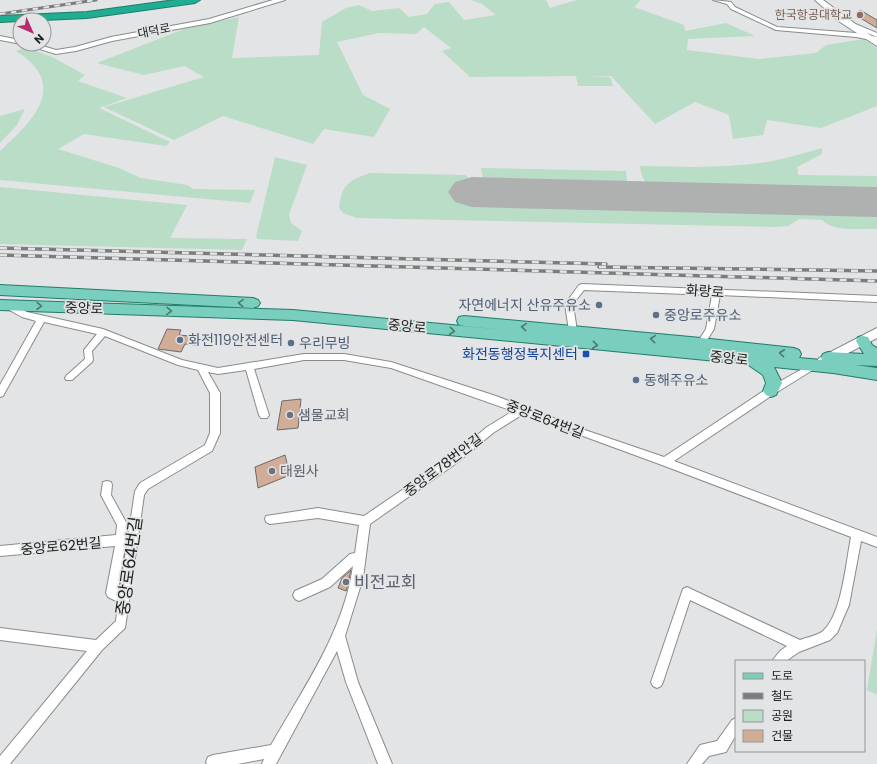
<svg xmlns="http://www.w3.org/2000/svg" width="877" height="764" font-family="Poppins,'Noto Sans KR',sans-serif">
	<style>
		.green { fill: #b9ddc7 }
		.lines { fill: none; stroke-linecap: round; stroke-linejoin: round }
		.runway { fill: #afb0b0; fill-rule: evenodd }
		.building { fill: #d1ac97; stroke: #6c6b6a }
		.street-casing { stroke: #8a8b8c; stroke-width: 2 }
		.secondary-casing { stroke: #8a8b8c; stroke-width: 2 }
		.primary-casing { stroke: #217c6a; stroke-width: 2 }
		.highway-casing { stroke: #217c6a; stroke-width: 2 }
		.street { fill: #fff; fill-rule: evenodd }
		.secondary { fill: #fff; fill-rule: evenodd }
		.primary { fill: #7acebd; fill-rule: evenodd }
		.highway { fill: #21ad91; fill-rule: evenodd }
		.rail-far1-casing { stroke: #7b7c7c; stroke-width: 3 }
		.rail-casing { stroke: #7b7c7c; stroke-width: 3.5 }
		.rail-far1 { stroke: #e3e4e5; stroke-width: 2; stroke-dasharray: 5.5; stroke-linecap: butt }
		.rail { stroke: #e3e4e5; stroke-width: 2.5; stroke-dasharray: 7; stroke-linecap: butt }
		.oneway { stroke: #4d786f }
		.education-dot { fill: #8d6e63; stroke: #e3e4e5; stroke-width: 1.5 }
		.service-dot { fill: #5c6f8a; stroke: #e3e4e5; stroke-width: 1.5 }
		.transit-dot { fill: #1a4fb4; stroke: #e3e4e5; stroke-width: 1.5 }
		.worship-dot { fill: #6b7280; stroke: #e3e4e5; stroke-width: 1.5 }
		.labels { text-anchor: middle; stroke-width: 3.5; stroke-linejoin: round; paint-order: stroke }
		.far-education-label { font-size: 12px; fill: #785e54; stroke: #e3e4e5; text-anchor: end }
		.far-street-label { font-size: 12px; fill: #202121; stroke: #e3e4e5 }
		.street-label { font-size: 14px; fill: #202121; stroke: #e3e4e5 }
		.service-label { font-size: 14px; fill: #4e5e75; stroke: #e3e4e5; text-anchor: start }
		.transit-label { font-size: 14px; fill: #164399; stroke: #e3e4e5; text-anchor: end }
		.worship-label { font-size: 14px; fill: #5b616d; stroke: #e3e4e5; text-anchor: start }
		.near-street-label { font-size: 17px; fill: #202121; stroke: #e3e4e5 }
		.near-worship-label { font-size: 17px; fill: #5b616d; stroke: #e3e4e5; text-anchor: start }
	</style>
	<rect width="100%" height="100%" fill="#e3e4e5"/>
	<!-- green -->
	<g class="green">
		<path d="M471,0H546L550,8L576,0H641L634,7L684,25L685,31L726,23L755,36L688,39L687,50L759,59L816,53L826,45L864,39L877,48V106L821,128L767,120L763,135L733,139L729,115L695,102L655,124L611,76L589,77H610L613,86H578L576,76L470,77L442,51L451,48L424,27L416,34L379,33L337,42L363,95L390,109L374,137L324,129L313,144L223,116L174,140L104,107L204,77L184,66L144,75L97,63L184,29L239,17L232,58L319,55L322,22L346,8L359,5L372,11L399,8L409,17L427,14L435,4L449,2L464,20L496,15L482,4Z"/>
		<path d="M26,47L52,57L85,75L78,81L127,98L99,108L170,142L166,146L84,134L58,149L119,168L141,178L187,185L193,189L255,190L250,203L0,180V151C33,121 70,85 16,51Z"/>
		<path d="M25,109L17,125L0,143V116Z"/>
		<path d="M822,148V154L797,167L798,175L877,176V195L661,189C646,187 642,180 640,166C685,167 733,169 777,160C792,157 807,152 822,148Z"/>
		<path d="M275,157L307,165L289,215L291,223L302,231L298,241L258,239L256,237Z"/>
		<path d="M481,168L626,171L627,182L624,185L613,189L497,185L483,178Z"/>
		<path d="M370,173L465,175L470,179L468,198L877,208V229C859,228 835,233 822,220L799,219L788,226L777,227L357,218L343,213L339,208C342,185 347,181 370,173Z"/>
		<path d="M0,187L187,205L170,238L247,239L242,250L0,244Z"/>
		<path d="M877,629V695L867,690Z"/>
	</g>
	<g class="lines">
		<!-- runway -->
		<path class="runway" d="M472,177L877,187V217L472,207L455,202L448,192L455,182Z"/>
	</g>
	<!-- building -->
	<g class="building">
		<path d="M860,10L877,20V28L857,16Z"/>
		<path d="M167,329L181,330L179,335L199,337L196,345L185,344L181,352L158,349Z"/>
		<path d="M301,399L298,428L277,430L282,401Z"/>
		<path d="M285,455L290,475L258,488L255,467Z"/>
		<path d="M351,570L346,591L338,588L342,578Z"/>
	</g>
	<g class="lines">
		<defs>
			<g id="street">
				<path d="M713,0L731,2L735,7L777,27L856,33L877,37V41L856,37L776,30L731,9L727,4Z"/>
				<path d="M849,23H853L877,33V37L849,25Z"/>
				<path d="M582,284L877,296V302L720,295L714,329L704,345L701,346L697,343L706,329L712,295L584,290L573,304L577,331L573,334L569,331L565,304L579,285Z"/>
				<path d="M7,302L27,312L103,329L182,360L218,368L304,354H344L391,362L496,396L579,428L664,457L768,388L813,363L817,366L816,368L774,394L674,461L877,537V547L861,541L849,605L837,633L830,640L799,652L786,661H772L780,651L787,646L690,600L663,682L661,686L657,688L653,686L651,682L683,589L687,587L691,589L800,640C807,637 817,636 823,631C842,614 846,562 851,537L662,465L523,414L493,433L458,462L370,524L363,578L345,636L358,682L392,764H378L346,682L337,651L276,764H262L264,759L238,764H207L206,762L208,757L213,755L271,745C303,689 344,631 353,566L330,587L299,601L295,599L293,595L295,591L322,579L350,554L355,553L359,525L318,518L270,524L266,522L265,519L266,516L318,508L364,516L452,456L487,427L513,411L391,368L344,360H304L254,369L269,415L267,418H261L259,415L246,370L218,374L208,372L220,393V433L212,451L148,489L144,495L125,628L102,650L10,764H0V756L87,651L0,640V628L96,640L116,621L118,602L108,597L106,593L115,546L0,556V546L116,535L117,525L101,495L103,482L107,481L111,482L112,485L111,495L127,524L126,540L118,590L120,591L135,491L140,483L205,445L210,433V393L198,370L178,365L105,336L92,351L93,360L92,362L72,380H66L65,378L66,376L85,359L84,350L97,334L44,322L3,396L0,397V385L36,321L22,317L4,307L3,305Z"/>
				<path d="M736,718V735L726,752L709,756L702,764H687L700,745L717,741L732,720Z"/>
			</g>
			<g id="secondary">
				<path d="M273,0H285L210,23L112,41L76,51L56,54L23,44H36L56,50L75,47L111,37L209,19Z"/>
				<path d="M815,0H823L877,40V46L840,22Z"/>
				<path d="M0,36L20,40L21,44L0,40Z"/>
				<path d="M877,328V338L827,364L823,366L819,364L817,361L819,358Z"/>
			</g>
			<g id="primary">
				<path d="M0,285L253,298L258,300L260,303L258,306L253,308L0,295Z"/>
				<path d="M0,300L293,310L716,350L464,326L459,325L457,321L459,317L464,316L701,338L794,348L799,350L801,354L799,358L822,360L821,358L823,354L828,352L864,354L856,341L858,337L863,336L868,337L872,345L877,348V366L855,365L877,368V380L833,373L774,367L782,383L776,395L771,397L766,395L763,391L766,383L763,375L747,364L293,320L0,310Z"/>
			</g>
			<path id="highway" d="M175,0H200L195,3L87,18L0,22V16L87,12Z"/>
		</defs>
		<!-- street casing -->
		<use href="#street" class="street-casing"/>
		<!-- secondary casing -->
		<use href="#secondary" class="secondary-casing"/>
		<!-- primary casing -->
		<use href="#primary" class="primary-casing"/>
		<!-- highway casing -->
		<use href="#highway" class="highway-casing"/>
		<!-- street -->
		<use href="#street" class="street"/>
		<!-- secondary -->
		<use href="#secondary" class="secondary"/>
		<!-- primary -->
		<use href="#primary" class="primary"/>
		<!-- highway -->
		<use href="#highway" class="highway"/>
		<defs>
			<path id="rail-far1" d="M0,14L96,0"/>
			<g id="rail">
				<path d="M0,248L606,264"/>
				<path d="M0,255L877,281"/>
				<path d="M599,267L877,271"/>
			</g>
		</defs>
		<!-- rail-far1 casing -->
		<use href="#rail-far1" class="rail-far1-casing"/>
		<!-- rail casing -->
		<use href="#rail" class="rail-casing"/>
		<!-- rail-far1 -->
		<use href="#rail-far1" class="rail-far1"/>
		<!-- rail -->
		<use href="#rail" class="rail"/>
	</g>
	<!-- one-way arrows -->
	<defs><path id="oneway-chevron" d="M-2-3.5L2.5 0L-2 3.5" fill="none" stroke-width="1.6" stroke-linecap="round" stroke-linejoin="round"/></defs>
	<g class="oneway">
		<use href="#oneway-chevron" transform="translate(241 303) rotate(-177)"/>
		<use href="#oneway-chevron" transform="translate(39 306) rotate(2)"/>
		<use href="#oneway-chevron" transform="translate(169 311) rotate(2)"/>
		<use href="#oneway-chevron" transform="translate(524 327) rotate(-175)"/>
		<use href="#oneway-chevron" transform="translate(452 331) rotate(6)"/>
		<use href="#oneway-chevron" transform="translate(653 339) rotate(-175)"/>
		<use href="#oneway-chevron" transform="translate(595 345) rotate(6)"/>
		<use href="#oneway-chevron" transform="translate(782 353) rotate(-173)"/>
	</g>
	<!-- markers -->
	<circle class="education-dot" cx="860" cy="15" r="4"/>
	<g class="service-dot">
		<circle cx="599" cy="305" r="4"/>
		<circle cx="656" cy="315" r="4"/>
		<circle cx="180" cy="340" r="4"/>
		<circle cx="291" cy="343" r="4"/>
		<circle cx="636" cy="380" r="4"/>
	</g>
	<rect class="transit-dot" x="582" y="350" width="8" height="8" rx="2"/>
	<g class="worship-dot">
		<circle cx="290" cy="415" r="4"/>
		<circle cx="272" cy="471" r="4"/>
		<circle cx="346" cy="582" r="4"/>
	</g>
	<g class="labels">
		<!-- far-education labels -->
		<g class="far-education-label">
			<text x="852" y="19">한국항공대학교</text>
		</g>
		<!-- far-street labels -->
		<g class="far-street-label">
			<text transform="translate(154 31) rotate(-11)" y="4">대덕로</text>
		</g>
		<!-- street labels -->
		<g class="street-label">
			<text transform="translate(705 291) rotate(4)" y="5">화랑로</text>
			<text transform="translate(84 308) rotate(2)" y="5">중앙로</text>
			<text transform="translate(407 326) rotate(6)" y="5">중앙로</text>
			<text transform="translate(729 358) rotate(6)" y="5">중앙로</text>
			<text transform="translate(545 419) rotate(21)" y="5">중앙로64번길</text>
			<text transform="translate(443 465) rotate(-37)" y="5">중앙로78번안길</text>
			<text transform="translate(61 546) rotate(-5)" y="5">중앙로62번길</text>
		</g>
		<!-- service labels -->
		<g class="service-label">
			<text x="591" y="310" text-anchor="end">자연에너지 산유주유소</text>
			<text x="664" y="320">중앙로주유소</text>
			<text x="188" y="345">화전119안전센터</text>
			<text x="299" y="348">우리무빙</text>
			<text x="644" y="385">동해주유소</text>
		</g>
		<!-- transit labels -->
		<g class="transit-label">
			<text x="578" y="359">화전동행정복지센터</text>
		</g>
		<!-- worship labels -->
		<g class="worship-label">
			<text x="298" y="420">샘물교회</text>
			<text x="280" y="476">대원사</text>
		</g>
		<!-- near-street labels -->
		<g class="near-street-label">
			<text transform="translate(129 566) rotate(-82)" y="6">중앙로64번길</text>
		</g>
		<!-- near-worship labels -->
		<g class="near-worship-label">
			<text x="354" y="588">비전교회</text>
		</g>
	</g>
	<!-- legend -->
	<rect x="735" y="660" width="130" height="92" fill="#e3e4e5" stroke="#959697"/>
	<rect x="743" y="673" width="20" height="6" fill="#7acebd" stroke="#959697"/>
	<text x="771" y="680" font-size="12" fill="#202121">도로</text>
	<rect x="743" y="693" width="20" height="6" fill="#7b7c7c" stroke="#959697"/>
	<text x="771" y="700" font-size="12" fill="#202121">철도</text>
	<rect x="743" y="710" width="20" height="12" fill="#b9ddc7" stroke="#959697"/>
	<text x="771" y="720" font-size="12" fill="#202121">공원</text>
	<rect x="743" y="730" width="20" height="12" fill="#d1ac97" stroke="#959697"/>
	<text x="771" y="740" font-size="12" fill="#202121">건물</text>
	<!-- north arrow -->
	<g transform="translate(32 32) rotate(135)"><circle r="19" fill="#e3e4e5" stroke="#959697"/>
	<path d="M0-3L7 15L0 10L-7 15Z" fill="#b52c6c"/>
	<text y="-6" font-size="11" font-weight="bold" text-anchor="middle" fill="#202121">N</text>
	</g>
</svg>
